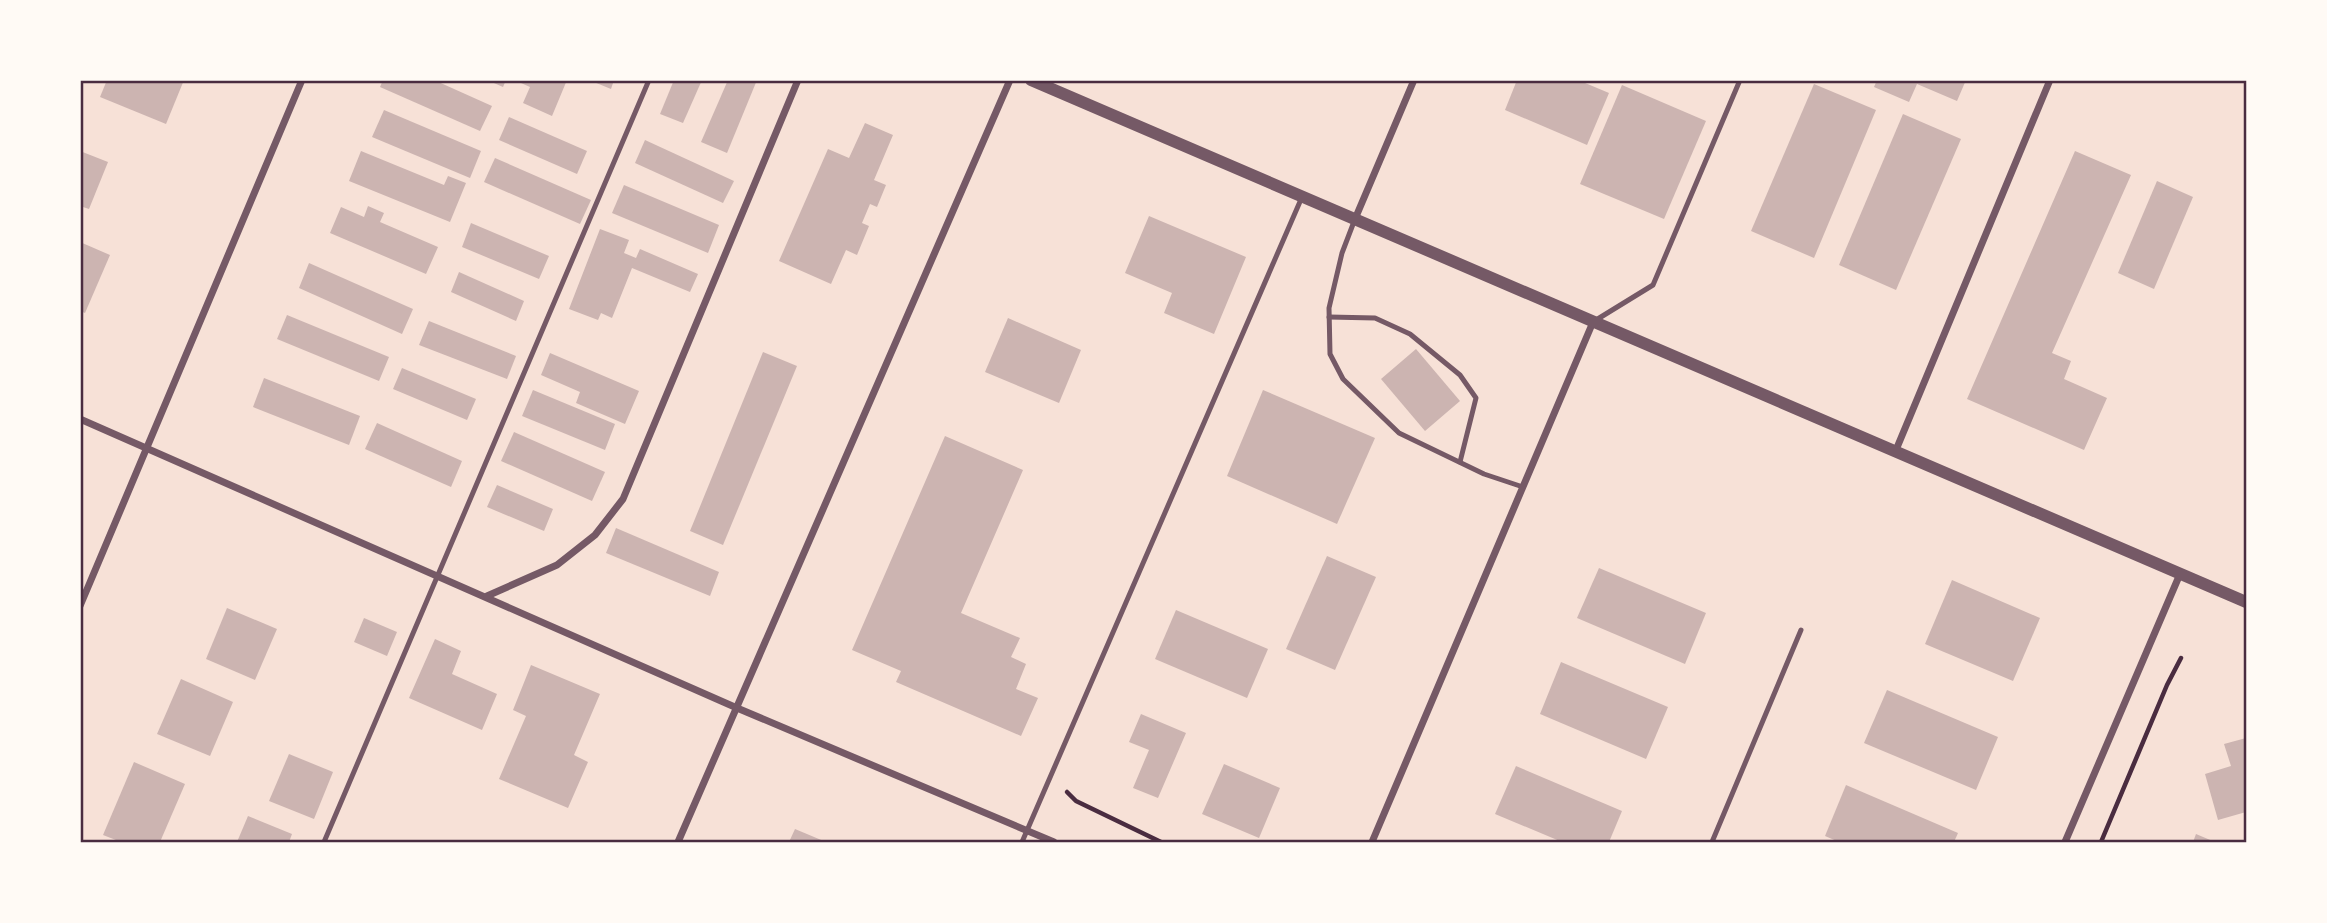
<svg xmlns="http://www.w3.org/2000/svg" width="2327" height="923" font-family="'Varela Round',sans-serif">
	<style>
		.building { fill: #ccb4b1 }
		.lines { fill: none; stroke-linecap: round; stroke-linejoin: round }
		.path { stroke: #4a2c40; stroke-width: 4.5 }
		.service { stroke: #755966; stroke-width: 5 }
		.minor { stroke: #755966; stroke-width: 7 }
		.tertiary { stroke: #755966; stroke-width: 12 }
		.neatline { fill: none; stroke: #4a2c40; stroke-width: 2.5 }
	</style>
	<rect width="100%" height="100%" fill="#f7e1d7"/>
	<!-- building -->
	<g class="building">
		<path d="M107,80H184L166,124L100,97Z"/>
		<path d="M383,80H434L492,106L480,131L380,87Z"/>
		<path d="M487,80H506L503,87Z"/>
		<path d="M522,80H567L552,116L523,103L530,87L521,83Z"/>
		<path d="M589,80H614L611,89Z"/>
		<path d="M674,80H702L683,123L660,114Z"/>
		<path d="M728,80H757L727,153L701,142Z"/>
		<path d="M1517,80H1578L1609,93L1587,145L1505,110Z"/>
		<path d="M1877,80H1966L1957,101L1917,84L1909,102L1874,87Z"/>
		<path d="M1814,84L1876,110L1814,258L1751,231Z"/>
		<path d="M1622,85L1706,121L1664,219L1580,184Z"/>
		<path d="M384,110L481,151L470,178L372,137Z"/>
		<path d="M1903,114L1961,139L1896,290L1839,265Z"/>
		<path d="M509,117L587,151L577,174L499,140Z"/>
		<path d="M865,123L893,135L874,180L886,185L877,207L870,204L862,223L869,226L857,255L846,250L831,284L779,261L828,149L849,158Z"/>
		<path d="M645,140L734,181L723,203L635,163Z"/>
		<path d="M80,151L108,162L89,209L80,206Z"/>
		<path d="M361,151L444,185L448,176L466,183L450,222L349,181Z"/>
		<path d="M2075,151L2131,175L2052,353L2071,361L2064,379L2107,398L2084,450L1967,399Z"/>
		<path d="M495,158L591,200L580,224L484,182Z"/>
		<path d="M2157,181L2193,197L2154,289L2118,273Z"/>
		<path d="M624,185L719,225L708,253L612,213Z"/>
		<path d="M368,206L384,213L380,222L438,247L426,274L330,233L341,207L364,217Z"/>
		<path d="M1149,216L1246,257L1214,334L1164,313L1172,293L1125,273Z"/>
		<path d="M471,223L549,256L539,279L462,247Z"/>
		<path d="M600,229L629,240L624,253L636,258L640,249L698,274L690,292L632,268L612,318L601,313L598,320L569,309Z"/>
		<path d="M80,242L110,255L85,313L80,311Z"/>
		<path d="M309,263L413,309L402,334L299,288Z"/>
		<path d="M459,272L524,301L516,321L451,292Z"/>
		<path d="M287,315L389,357L379,381L277,339Z"/>
		<path d="M1008,318L1081,350L1059,403L985,372Z"/>
		<path d="M429,321L516,356L507,379L419,345Z"/>
		<path d="M1416,349L1460,401L1425,431L1381,379Z"/>
		<path d="M763,352L797,366L723,545L690,531Z"/>
		<path d="M550,353L639,391L625,424L576,403L580,392L541,375Z"/>
		<path d="M402,368L476,399L467,420L393,389Z"/>
		<path d="M264,378L360,416L349,445L253,407Z"/>
		<path d="M533,390L615,424L605,450L522,416Z"/>
		<path d="M1263,390L1375,438L1337,524L1227,476Z"/>
		<path d="M377,423L462,461L451,487L365,449Z"/>
		<path d="M514,432L605,472L592,501L501,461Z"/>
		<path d="M945,436L1023,470L961,613L1020,638L1011,657L1026,664L1016,689L1038,698L1021,736L896,682L901,671L852,650Z"/>
		<path d="M497,485L553,509L544,531L487,507Z"/>
		<path d="M616,528L719,572L710,596L606,553Z"/>
		<path d="M1327,556L1376,577L1335,670L1286,649Z"/>
		<path d="M1599,568L1706,613L1685,664L1577,618Z"/>
		<path d="M1952,580L2040,618L2013,681L1925,644Z"/>
		<path d="M227,608L277,629L255,680L206,659Z"/>
		<path d="M1176,610L1268,649L1247,698L1155,659Z"/>
		<path d="M364,618L397,632L387,656L354,642Z"/>
		<path d="M435,639L461,651L452,674L497,694L482,730L409,698Z"/>
		<path d="M1561,662L1668,707L1646,759L1540,714Z"/>
		<path d="M531,665L600,694L574,755L588,762L568,808L499,779L526,716L513,710Z"/>
		<path d="M181,679L233,702L210,756L157,734Z"/>
		<path d="M1887,690L1998,737L1976,790L1864,743Z"/>
		<path d="M1141,714L1186,733L1158,798L1133,788L1149,750L1129,742Z"/>
		<path d="M2246,738V812L2218,820L2205,774L2231,766L2224,744Z"/>
		<path d="M289,754L333,772L314,819L269,801Z"/>
		<path d="M134,762L185,784L160,842H121L103,835Z"/>
		<path d="M1224,764L1280,788L1259,838L1202,814Z"/>
		<path d="M1516,766L1622,811L1609,842H1562L1495,814Z"/>
		<path d="M1846,785L1958,833L1954,842H1839L1825,836Z"/>
		<path d="M248,816L292,834L289,842H237Z"/>
		<path d="M795,829L826,842H789Z"/>
		<path d="M2196,834L2215,842H2193Z"/>
	</g>
	<g class="lines">
		<!-- path -->
		<g class="path">
			<path d="M1067,792L1076,801L1161,842"/>
			<path d="M2101,842L2167,685L2181,658"/>
		</g>
		<!-- service -->
		<g class="service">
			<path d="M1355,219L1342,253L1329,308L1330,354L1343,379L1399,433L1484,474L1523,487"/>
			<path d="M1329,317L1375,318L1410,334L1460,375L1476,398L1460,462"/>
			<path d="M1596,320L1653,285L1740,80"/>
			<path d="M324,842L649,80"/>
			<path d="M1022,842L1302,197"/>
			<path d="M1712,842L1801,630"/>
		</g>
		<!-- minor -->
		<g class="minor">
			<path d="M1355,219L1414,80"/>
			<path d="M80,419L737,708L1054,842"/>
			<path d="M1896,450L2050,80"/>
			<path d="M487,596L557,565L595,535L623,499L798,80"/>
			<path d="M80,606L302,80"/>
			<path d="M678,842L1010,80"/>
			<path d="M1372,842L1593,322"/>
			<path d="M2065,842L2180,574"/>
		</g>
		<!-- tertiary -->
		<path class="tertiary" d="M1031,80L2246,602"/>
	</g>
	<!-- border -->
	<rect width="2327" height="923" fill="none" stroke="#fffaf5" stroke-width="164"/>
	<rect x="82" y="82" width="2163" height="759" class="neatline"/>
</svg>
